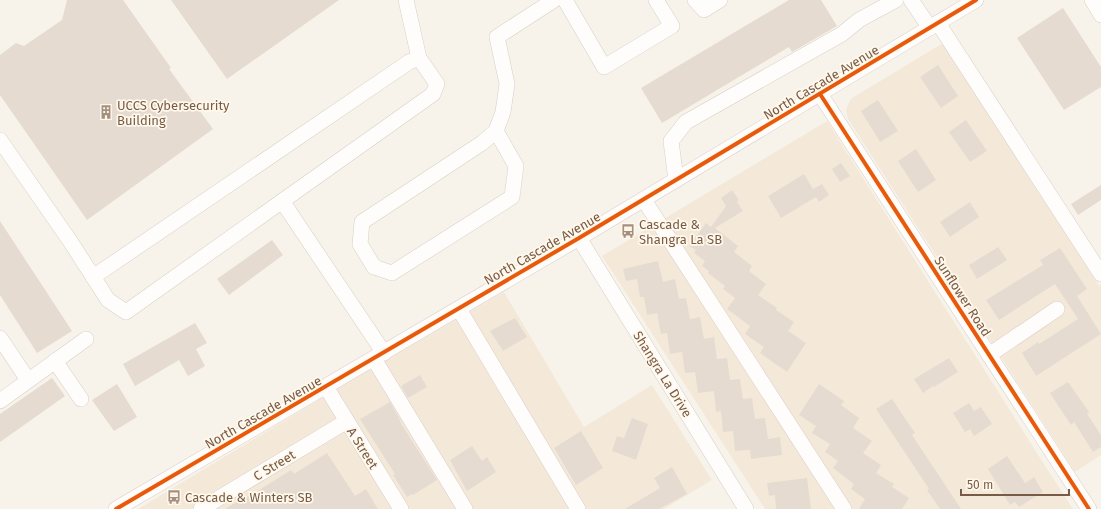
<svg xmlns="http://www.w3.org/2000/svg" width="1101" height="509" font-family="'Fira Sans',sans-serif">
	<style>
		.residential { fill: #f4e9d9 }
		.building { fill: #e5dbd1 }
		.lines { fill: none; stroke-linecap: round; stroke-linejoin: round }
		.minor-casing { stroke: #d6cfc6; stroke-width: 16 }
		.minor { stroke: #fefdfc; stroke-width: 15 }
		.cycleway-casing { stroke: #fff8eb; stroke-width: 6 }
		.cycleway { stroke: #e8590c; stroke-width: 4 }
		.labels { text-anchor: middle; stroke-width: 3.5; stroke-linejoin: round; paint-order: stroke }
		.street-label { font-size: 13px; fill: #785b47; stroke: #fff8eb }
		.poi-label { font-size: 13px; fill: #785b47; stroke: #fff8eb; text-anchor: start }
	</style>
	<rect width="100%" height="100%" fill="#f8f3ea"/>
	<!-- residential -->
	<g class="residential">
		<path d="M943,43L1099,286L1101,284V455L1075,472L848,119L846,110L849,102L852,98Z"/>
		<path d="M827,121L1042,461L1073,509H765L602,256Z"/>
		<path d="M504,292L584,427L652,385L712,480L664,509H138L342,386Z"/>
	</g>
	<!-- building -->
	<g class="building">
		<path d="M67,0H123L171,68L169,69L213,129L87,220L0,95V55L16,43L24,46L62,20Z"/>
		<path d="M171,0H339L227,79Z"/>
		<path d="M789,0H821L837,26L792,52L789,47L662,123L641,88Z"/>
		<path d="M1063,8L1101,67V87L1064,110L1017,38Z"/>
		<path d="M938,65L958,96L941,108L920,77Z"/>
		<path d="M878,100L898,131L880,142L861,111Z"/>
		<path d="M966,120L987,151L970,162L949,132Z"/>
		<path d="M916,149L936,180L918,192L898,161Z"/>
		<path d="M841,163L850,176L840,182L832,169Z"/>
		<path d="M804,174L813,189L822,184L829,195L819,202L816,197L781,218L768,196Z"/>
		<path d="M1101,185V200L1078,215L1071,204Z"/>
		<path d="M732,190L739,200L737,202L743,211L715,228L738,246L734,252L752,266L749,271L766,284L758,295L777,308L776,310L794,322L788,331L806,343L787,372L760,353L764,347L745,334L750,326L727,309L735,298L723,289L725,286L708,273L709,271L702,266L705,261L694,253L696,250L689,246L706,223L711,227L726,206L721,198Z"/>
		<path d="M970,202L979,217L950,237L940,222Z"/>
		<path d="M0,221L72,331L37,353L0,295Z"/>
		<path d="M272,240L283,255L229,295L217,279Z"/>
		<path d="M998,247L1007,260L977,279L969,265Z"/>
		<path d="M1060,248L1087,289L1077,296L1101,334L1036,376L1022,353L1038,342L1039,344L1078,319L1055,284L999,320L986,300L1043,265L1040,260Z"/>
		<path d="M658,261L663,282L675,279L679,299L686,298L690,319L700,317L704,339L714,337L717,359L727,358L730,380L740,379L743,399L752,398L755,419L765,418L768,439L780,437L782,455L751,459L750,450L735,451L733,431L723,432L721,411L716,412L714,391L698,393L695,372L685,373L682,352L670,354L667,333L661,334L657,313L647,315L644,297H640L637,279L626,281L623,269Z"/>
		<path d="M515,318L527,337L503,351L490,331Z"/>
		<path d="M195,323L207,343L196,349L205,366L188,376L179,360L135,386L123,364Z"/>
		<path d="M949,358L958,372L934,387L933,386L923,393L914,379Z"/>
		<path d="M420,375L427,387L408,398L401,386Z"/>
		<path d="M52,378L65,396L0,442V414Z"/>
		<path d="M1068,382L1089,412L1087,414L1101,435V447L1093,452L1074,422L1071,425L1050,393Z"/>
		<path d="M117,384L137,417L114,431L92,400Z"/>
		<path d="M819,384L844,401L841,405L859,418L853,428L872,441L863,453L881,465L876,473L894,484L892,487L909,498L902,509H859L865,499L851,489L854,484L833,468L838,461L825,452L830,444L812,433L816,426L799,415Z"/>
		<path d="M892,399L915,433L912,435L961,509H940L927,490L929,489L876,409Z"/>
		<path d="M390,402L398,416L402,425L437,480L413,495L412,494L407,497L393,475L395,474L360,419Z"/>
		<path d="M969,403L974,411L981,407L992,424L974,436L970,429L965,432L953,413Z"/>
		<path d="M632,418L648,424L636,460L612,451L617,436L624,438Z"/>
		<path d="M581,431L603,468L576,485L554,448Z"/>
		<path d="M472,446L482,461L487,457L496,472L467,491L450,460Z"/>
		<path d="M327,453L355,496L366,489L378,509H225L247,496L248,497L291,470L294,474Z"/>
		<path d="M1007,456L1025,483L1034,477L1043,492L1019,507L1015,502L1010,505L988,469Z"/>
		<path d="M672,467L687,494L659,509H625L660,488L654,478Z"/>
		<path d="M807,478L811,509H776L775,495L769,496L767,483Z"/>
	</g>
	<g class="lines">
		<defs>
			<g id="minor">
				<path d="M565,0L604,67L672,26L656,0"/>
				<path d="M695,0L704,10L720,0"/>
				<path d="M911,0L930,28"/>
				<path d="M1092,0L1101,15"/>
				<path d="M938,23L1101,274"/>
				<path d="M820,94L1089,509"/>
				<path d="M496,131L516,166L512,197L392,273L374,267L360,244L362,222L482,143L496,131L503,112L507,84L497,37L554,0"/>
				<path d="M0,140L70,241L108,300L126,312L433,94L437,84L419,58L406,0"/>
				<path d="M676,180L671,141L686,122L842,34L859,20L896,0"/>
				<path d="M644,200L844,509"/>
				<path d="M282,201L384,353"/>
				<path d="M579,238L746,509"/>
				<path d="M93,277L409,62L419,58"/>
				<path d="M459,309L578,509"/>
				<path d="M0,338L28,380"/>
				<path d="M989,355L1057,309"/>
				<path d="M374,359L465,509"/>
				<path d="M55,361L81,399"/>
				<path d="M326,387L401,509"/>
				<path d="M0,401L86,339"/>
				<path d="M116,509L579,238L976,0"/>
				<path d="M201,509L347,421"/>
			</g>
		</defs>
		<!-- minor casing -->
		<use href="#minor" class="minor-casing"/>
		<!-- minor -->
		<use href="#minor" class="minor"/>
		<defs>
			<g id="cycleway">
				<path d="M820,94L1089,509"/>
				<path d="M116,509L579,238L976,0"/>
			</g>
		</defs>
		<!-- cycleway casing -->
		<use href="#cycleway" class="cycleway-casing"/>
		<!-- cycleway -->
		<use href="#cycleway" class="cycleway"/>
	</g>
	<!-- icons -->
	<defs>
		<symbol id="building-bare" viewBox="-9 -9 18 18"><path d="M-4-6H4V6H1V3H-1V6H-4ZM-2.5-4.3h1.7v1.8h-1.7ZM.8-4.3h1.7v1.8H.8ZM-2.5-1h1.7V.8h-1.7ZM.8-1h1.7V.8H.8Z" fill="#a59080" stroke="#fff8eb" stroke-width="2.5" paint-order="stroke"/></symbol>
		<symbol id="bus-bare" viewBox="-9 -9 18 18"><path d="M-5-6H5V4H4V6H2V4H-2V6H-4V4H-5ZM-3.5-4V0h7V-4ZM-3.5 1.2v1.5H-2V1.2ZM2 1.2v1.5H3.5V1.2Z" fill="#a59080" stroke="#fff8eb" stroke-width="2.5" paint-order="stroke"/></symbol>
	</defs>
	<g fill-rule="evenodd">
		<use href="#building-bare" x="96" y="102" width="20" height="20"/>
		<use href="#bus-bare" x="618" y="221" width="20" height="20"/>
		<use href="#bus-bare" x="164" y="487" width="20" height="20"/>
	</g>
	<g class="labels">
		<!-- street labels -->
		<g class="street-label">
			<text transform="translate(821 82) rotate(-31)" y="5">North Cascade Avenue</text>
			<text transform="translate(542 248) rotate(-30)" y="5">North Cascade Avenue</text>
			<text transform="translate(963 296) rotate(57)" y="5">Sunflower Road</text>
			<text transform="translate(663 374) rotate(58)" y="5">Shangra La Drive</text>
			<text transform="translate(263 412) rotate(-30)" y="5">North Cascade Avenue</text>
			<text transform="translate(363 448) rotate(58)" y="5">A Street</text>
			<text transform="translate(274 465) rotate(-31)" y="5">C Street</text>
		</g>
		<!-- poi labels -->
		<g class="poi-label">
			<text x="117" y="110">UCCS Cybersecurity<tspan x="117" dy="15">Building</tspan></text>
			<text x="639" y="229">Cascade &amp;<tspan x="639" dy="15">Shangra La SB</tspan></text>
			<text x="185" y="502">Cascade &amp; Winters SB</text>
		</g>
	</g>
	<!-- scale -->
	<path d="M961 489v6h108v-6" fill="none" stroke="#785b47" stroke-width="2"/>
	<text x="967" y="489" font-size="12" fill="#785b47" stroke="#fff8eb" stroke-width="3" paint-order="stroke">50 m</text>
</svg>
